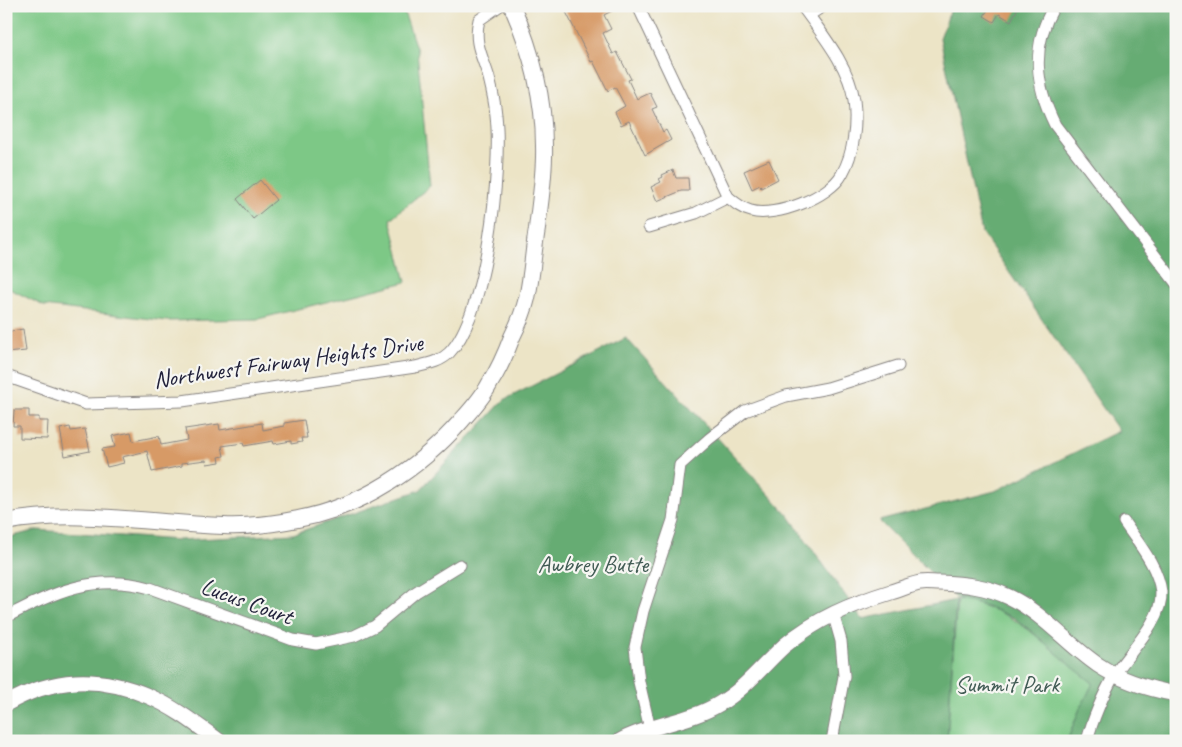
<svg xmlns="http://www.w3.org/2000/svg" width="1182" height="747" font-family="Caveat,sans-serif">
  <rect width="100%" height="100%" fill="#f6f6f2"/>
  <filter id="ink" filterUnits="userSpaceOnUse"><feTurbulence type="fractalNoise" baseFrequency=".02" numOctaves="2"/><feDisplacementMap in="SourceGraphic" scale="10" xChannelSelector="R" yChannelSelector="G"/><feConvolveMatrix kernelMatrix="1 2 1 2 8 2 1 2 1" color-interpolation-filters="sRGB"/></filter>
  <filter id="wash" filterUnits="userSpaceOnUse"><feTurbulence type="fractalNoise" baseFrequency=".0096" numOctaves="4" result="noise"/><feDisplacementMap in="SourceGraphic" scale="20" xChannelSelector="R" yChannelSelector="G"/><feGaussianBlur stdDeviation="1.12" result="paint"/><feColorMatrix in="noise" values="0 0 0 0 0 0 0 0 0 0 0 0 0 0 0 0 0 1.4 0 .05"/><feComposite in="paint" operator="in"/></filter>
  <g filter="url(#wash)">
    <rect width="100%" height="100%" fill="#ece4c6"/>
    <g fill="#7dc886" stroke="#507560">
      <path d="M 6,6 L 402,6 L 417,51 L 430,186 L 390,219 L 406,282 L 258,319 L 167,321 L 44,306 L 6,287 Z"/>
      <path d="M 957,600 C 1022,609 1044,648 1094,683 L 1079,711 L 1067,741 L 947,741 Z"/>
    </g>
    <g fill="#66ac73" stroke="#446757">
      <path d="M 952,6 L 1176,6 L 1176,741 L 1067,741 L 1079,711 L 1093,683 L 1075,669 L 1030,630 L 1014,618 L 986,606 L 957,599 L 879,521 L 995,491 L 1119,431 L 982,233 L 940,38 Z"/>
      <path d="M 626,338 L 789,516 L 862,619 L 956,600 L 947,741 L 6,741 L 6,538 L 37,530 L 178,540 L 293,534 L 420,490 L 504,400 Z"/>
    </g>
    <g id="blocks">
      <g fill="#d79a66">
        <path d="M 563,6 L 621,6 L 604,15 L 611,29 L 603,33 L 613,54 L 617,52 L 631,79 L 628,80 L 637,99 L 650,93 L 657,107 L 652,109 L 663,132 L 666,130 L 671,140 L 645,155 L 629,121 L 621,125 L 615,112 L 625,106 L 615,87 L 608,91 L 593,61 L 591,62 Z"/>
        <path d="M 986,6 L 1019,6 L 1011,21 L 999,14 L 994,22 L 984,16 L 989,8 Z"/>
        <path d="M 769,160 L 778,179 L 761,188 L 760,185 L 752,189 L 744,171 Z"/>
        <path d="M 673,170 L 676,178 L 688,178 L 689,191 L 681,191 L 657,201 L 651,187 L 661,182 L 659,179 L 663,177 L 662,175 Z"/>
        <path d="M 260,180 L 276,200 L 253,219 L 237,199 Z"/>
        <path d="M 23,329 L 26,351 L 6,353 L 6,332 Z"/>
        <path d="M 14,410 L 29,410 L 29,417 L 39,417 L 39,421 L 48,421 L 47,439 L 20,438 L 20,426 L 13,426 Z"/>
        <path d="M 304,420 L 307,438 L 301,438 L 302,442 L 291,444 L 291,441 L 274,444 L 273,441 L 244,446 L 243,443 L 222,446 L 224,456 L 219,457 L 220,462 L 207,464 L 206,460 L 182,463 L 182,466 L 152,472 L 147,451 L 122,457 L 124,463 L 107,467 L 102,449 L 115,447 L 112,436 L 131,432 L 133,441 L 159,436 L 161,445 L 187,440 L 185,429 L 219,424 L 220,430 L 262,423 L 263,430 L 284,426 L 284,423 Z"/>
        <path d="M 70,427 L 71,431 L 85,429 L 90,451 L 65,456 L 60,429 Z"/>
      </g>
    </g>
  </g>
  <g filter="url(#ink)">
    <use href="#blocks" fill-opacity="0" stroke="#878380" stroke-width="1"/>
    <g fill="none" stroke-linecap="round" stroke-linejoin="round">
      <g stroke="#878380" stroke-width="13">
        <g id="minor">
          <path d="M 638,6 L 728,197 C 735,203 742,209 751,211 C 775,218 830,197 842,174 C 854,153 857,124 854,100 C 849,66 822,34 802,6"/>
          <path d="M 1054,6 C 1031,46 1035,85 1055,125 L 1176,283"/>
          <path d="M 809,15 L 823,6"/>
          <path d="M 649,227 L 696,213 L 728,197"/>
          <path d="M 6,376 L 86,404 L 182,401 L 415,367 C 427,364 440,362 449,353 C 487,315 502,168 496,115 C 495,103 492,90 489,78 C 483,57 473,43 479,20 L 499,6"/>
          <path d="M 6,617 C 55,592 94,573 150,588 L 293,640 L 316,644 L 354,636 L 375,626 L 416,592 L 460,565"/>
          <path d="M 650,729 L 639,682 L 635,647 L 643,611 L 673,520 L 680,465 L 709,439 L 745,411 L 786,396 L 828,388 L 898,366"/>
          <path d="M 832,741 L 844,676 L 841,641 L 833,613"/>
          <path d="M 1087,741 C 1092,721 1104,692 1115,674 C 1129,652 1163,620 1161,592 C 1158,566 1138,543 1124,522"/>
        </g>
      </g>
      <g stroke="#878380" stroke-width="17">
        <g id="tertiary">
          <path d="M 6,704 C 53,677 98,675 148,696 C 174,707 197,725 219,741"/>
          <path d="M 620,741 C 652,724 689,722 719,704 C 745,689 763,665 784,646 C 816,619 852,604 891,592 C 901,589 910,585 920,583 C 926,582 933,583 939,583 C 964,584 986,586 1009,597 C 1043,613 1067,644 1098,665 C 1122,681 1149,689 1176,694"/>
        </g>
      </g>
      <g stroke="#878380" stroke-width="18">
        <path id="secondary" d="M 6,522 C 78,508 152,524 224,526 C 249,527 273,524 298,519 C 362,507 420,468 462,420 C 472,409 483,397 490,383 C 499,369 506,353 512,337 C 518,325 524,311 527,298 C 532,276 533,252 537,229 C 540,201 545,174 544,146 C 544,98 531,49 512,6"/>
      </g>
      <use href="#minor" stroke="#fff" stroke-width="11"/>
      <use href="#tertiary" stroke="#fff" stroke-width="15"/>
      <use href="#secondary" stroke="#fff" stroke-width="16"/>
    </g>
  </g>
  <g text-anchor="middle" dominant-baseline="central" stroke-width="4.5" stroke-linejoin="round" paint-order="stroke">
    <g font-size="24" fill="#22223b" stroke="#f6f6f2">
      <text transform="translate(288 361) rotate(-8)">Northwest Fairway Heights Drive</text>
      <text transform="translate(247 601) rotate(20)">Lucus Court</text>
    </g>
    <g font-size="24" fill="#425c55" stroke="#f6f6f2">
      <text x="593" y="564">Awbrey Butte</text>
      <text x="1007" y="684">Summit Park</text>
    </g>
  </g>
  <rect width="1182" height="747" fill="none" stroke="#f6f6f2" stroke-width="25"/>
</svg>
